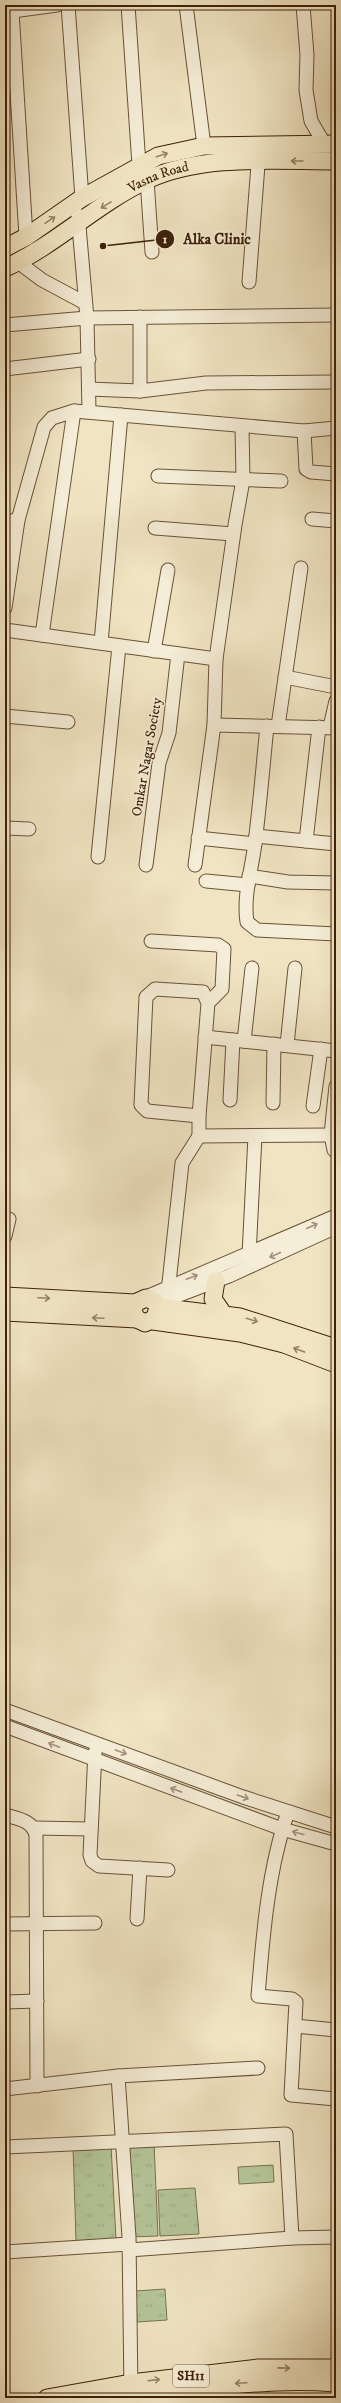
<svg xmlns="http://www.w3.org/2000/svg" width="341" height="2403" font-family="'IM FELL DW Pica',serif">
  <defs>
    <pattern id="grass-tufts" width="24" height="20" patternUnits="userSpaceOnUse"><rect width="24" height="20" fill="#b4c598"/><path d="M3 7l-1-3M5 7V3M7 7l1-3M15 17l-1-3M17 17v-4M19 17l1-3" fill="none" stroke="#9ca982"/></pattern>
  </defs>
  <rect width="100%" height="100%" fill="#f0e4c2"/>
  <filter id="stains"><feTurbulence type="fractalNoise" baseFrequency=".005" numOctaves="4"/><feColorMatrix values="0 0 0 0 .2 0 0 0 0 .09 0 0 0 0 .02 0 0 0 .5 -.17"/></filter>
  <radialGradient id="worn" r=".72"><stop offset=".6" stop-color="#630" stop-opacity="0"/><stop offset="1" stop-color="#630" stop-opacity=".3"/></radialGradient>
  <g fill="url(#grass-tufts)" stroke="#797350">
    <path d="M 154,2143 L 158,2236 L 130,2237 L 124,2144 Z"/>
    <path d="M 111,2145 L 116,2239 L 76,2241 L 73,2146 Z"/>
    <path d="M 273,2165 L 274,2182 L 239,2184 L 238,2167 Z"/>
    <path d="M 195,2188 L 199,2234 L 160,2236 L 158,2190 Z"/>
    <path d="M 165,2289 L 167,2320 L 137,2322 L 135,2291 Z"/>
  </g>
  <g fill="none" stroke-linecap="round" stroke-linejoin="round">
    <g stroke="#6a5237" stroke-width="15">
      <g id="minor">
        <path d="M 68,5 L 82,198"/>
        <path d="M 128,5 L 139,165"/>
        <path d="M 186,5 L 204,146"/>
        <path d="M 303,5 L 307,55 L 306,90 L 311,121 L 325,145"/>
        <path d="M 12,11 L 26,237"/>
        <path d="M 5,12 L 57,5"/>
        <path d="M 147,180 L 152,252"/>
        <path d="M 78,215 L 87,318 L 336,315"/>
        <path d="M 18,262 L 42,280 L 85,303"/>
        <path d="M 249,282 L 259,152"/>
        <path d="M 5,325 L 87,318 L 89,411"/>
        <path d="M 5,369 L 89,359"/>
        <path d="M 89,389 L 140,391 L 206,383 L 336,382"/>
        <path d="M 140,391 L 140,317"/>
        <path d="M 304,431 L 306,469 L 311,472 L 336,474"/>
        <path d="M 158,476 L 281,481"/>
        <path d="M 312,519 L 336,521"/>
        <path d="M 18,520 L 44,427 L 52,418 L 74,411 L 304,431 L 336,428"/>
        <path d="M 5,522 L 18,520 L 5,608"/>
        <path d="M 155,528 L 233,534"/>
        <path d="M 5,630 L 216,659 L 214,725 L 195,865"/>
        <path d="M 42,635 L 74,411"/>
        <path d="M 101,643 L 121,415"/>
        <path d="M 154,651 L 168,570"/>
        <path d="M 216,659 L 235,525 L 243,480 L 242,426"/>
        <path d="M 285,677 L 336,687"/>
        <path d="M 5,716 L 68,722"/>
        <path d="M 214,725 L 336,728"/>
        <path d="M 267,726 C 263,765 260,804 255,843 C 252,869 243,895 247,922 L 257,930 L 336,934"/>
        <path d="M 278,726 L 301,568"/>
        <path d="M 330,727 L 336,701"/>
        <path d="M 5,828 L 29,829"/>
        <path d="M 256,836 L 336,844"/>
        <path d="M 198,838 L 255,844"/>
        <path d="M 306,841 L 319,727"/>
        <path d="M 98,857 L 119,646"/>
        <path d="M 146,865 L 159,763 L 169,733 L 178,654"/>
        <path d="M 249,876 L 288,882 L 336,883"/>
        <path d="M 206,881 L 248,885"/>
        <path d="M 151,941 L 218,945 L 224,949 L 222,989 L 208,1003"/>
        <path d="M 155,989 L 203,992 L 208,1003 L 199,1116 L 147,1111 L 141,1105 L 146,997 Z"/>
        <path d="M 205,1037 L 336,1051"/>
        <path d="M 244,1041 L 252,968"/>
        <path d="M 287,1045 L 295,968"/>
        <path d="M 230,1100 L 233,1040"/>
        <path d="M 273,1103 L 274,1044"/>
        <path d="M 313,1106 L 321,1049"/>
        <path d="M 199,1116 L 199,1136 L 331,1135"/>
        <path d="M 334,1150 L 331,1135 L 336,1086"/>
        <path d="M 5,1236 L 9,1219"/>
        <path d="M 249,1255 L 255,1136"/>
        <path d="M 168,1292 L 182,1163 L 199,1136"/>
        <path d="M 144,1298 L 336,1216"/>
        <path d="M 156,1304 L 229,1276 L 336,1227"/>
        <path d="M 5,1710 L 243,1797 L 336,1827"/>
        <path d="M 5,1726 L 282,1829 L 336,1844"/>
        <path d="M 95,1752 L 90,1855 L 92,1861 L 99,1866 L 168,1870"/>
        <path d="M 288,1812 C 268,1870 263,1935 258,1996 L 292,1999 L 296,2002 L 291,2095 L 336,2099"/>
        <path d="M 5,1815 C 18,1819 32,1820 36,1835 L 37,2086"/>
        <path d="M 34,1828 L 91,1829"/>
        <path d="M 137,1919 L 140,1868"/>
        <path d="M 5,1924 L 95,1923"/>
        <path d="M 5,2002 L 37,2001"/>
        <path d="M 295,2026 L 336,2030"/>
        <path d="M 118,2076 L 129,2237 L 131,2392"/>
        <path d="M 5,2089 L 118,2076 L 258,2068"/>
        <path d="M 5,2147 L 286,2134 L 292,2238"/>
        <path d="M 129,2250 L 292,2238 L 336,2237"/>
        <path d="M 5,2252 L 129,2244"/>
      </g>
    </g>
    <g stroke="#3e2109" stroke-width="19">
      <g id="major">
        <path d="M 5,248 L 26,237 L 82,198 L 158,156 L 204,146 L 336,144"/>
        <path id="s1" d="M 5,268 C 56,245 96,204 147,180 C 202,154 276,161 336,161"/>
        <path d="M 216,1281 L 213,1299 L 224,1315"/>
        <path d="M 5,1296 L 135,1303 L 146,1298 L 154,1301 L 158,1307 L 155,1318 L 145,1323 L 137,1319 L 133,1312 L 135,1303"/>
        <path d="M 158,1307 L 240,1317 L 336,1348"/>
        <path d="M 5,1312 L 137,1319"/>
        <path d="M 153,1321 L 240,1333 L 284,1344 L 336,1364"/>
        <path d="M 47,2398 L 131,2383 L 258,2368 L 336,2368"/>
        <path d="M 123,2398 C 195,2390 263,2377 336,2383"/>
      </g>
    </g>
    <use href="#minor" stroke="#f5edd7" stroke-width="13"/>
    <use href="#major" stroke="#f0e4c2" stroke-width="17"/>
  </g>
  <defs><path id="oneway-shaft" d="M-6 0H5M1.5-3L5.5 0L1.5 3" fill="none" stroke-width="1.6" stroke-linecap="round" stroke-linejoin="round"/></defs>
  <g stroke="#978266">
    <use href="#oneway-shaft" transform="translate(162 155) rotate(-18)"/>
    <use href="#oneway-shaft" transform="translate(297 161) rotate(180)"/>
    <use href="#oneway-shaft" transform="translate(106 205) rotate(149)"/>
    <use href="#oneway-shaft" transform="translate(50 220) rotate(-34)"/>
    <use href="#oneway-shaft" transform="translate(44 1298) rotate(3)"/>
    <use href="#oneway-shaft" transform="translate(98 1318) rotate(-177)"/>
    <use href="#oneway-shaft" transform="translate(252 1320) rotate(17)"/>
    <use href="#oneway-shaft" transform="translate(299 1350) rotate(-160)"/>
    <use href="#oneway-shaft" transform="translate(284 2368) rotate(1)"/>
    <use href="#oneway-shaft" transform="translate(154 2380) rotate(-7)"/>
    <use href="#oneway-shaft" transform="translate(241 2383) rotate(177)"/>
  </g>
  <g stroke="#a3917a">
    <use href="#oneway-shaft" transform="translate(312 1226) rotate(-24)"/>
    <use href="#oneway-shaft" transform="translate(275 1255) rotate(156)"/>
    <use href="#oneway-shaft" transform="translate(192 1277) rotate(-21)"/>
    <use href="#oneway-shaft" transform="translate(54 1745) rotate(-159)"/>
    <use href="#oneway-shaft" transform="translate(121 1752) rotate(20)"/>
    <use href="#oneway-shaft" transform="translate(176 1790) rotate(-160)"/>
    <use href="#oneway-shaft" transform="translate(243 1797) rotate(19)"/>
    <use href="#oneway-shaft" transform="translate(298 1833) rotate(-165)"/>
  </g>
  <g text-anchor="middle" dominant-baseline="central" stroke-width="3" stroke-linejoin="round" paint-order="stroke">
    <rect fill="#f5edd7" stroke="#755e47" stroke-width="1" x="173" y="2365" width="36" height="22" rx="3"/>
    <g font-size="13" font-weight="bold" fill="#3e2109">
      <text x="191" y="2376">SH11</text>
    </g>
    <g font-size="14" fill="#3e2109" stroke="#f5edd7">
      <text stroke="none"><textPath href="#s1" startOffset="179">Vasna Road</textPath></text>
      <text transform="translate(147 757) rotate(-80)">Omkar Nagar Society</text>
    </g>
  </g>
  <path fill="none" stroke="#3e2109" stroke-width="1.5" d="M103 246L165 239"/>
  <g fill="#3e2109" stroke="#f5edd7" stroke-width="1.5">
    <circle cx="103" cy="246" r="4"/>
    <circle cx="165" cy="239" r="10"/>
  </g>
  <g font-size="12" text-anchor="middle" font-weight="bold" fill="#fff">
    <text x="165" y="243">1</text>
  </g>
  <g font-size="15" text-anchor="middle" font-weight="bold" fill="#3e2109" stroke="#f5edd7" stroke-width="3" stroke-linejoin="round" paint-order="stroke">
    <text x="217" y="244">Alka Clinic</text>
  </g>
  <rect width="341" height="2403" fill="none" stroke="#f0e4c2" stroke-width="20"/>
  <rect x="6" y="6" width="329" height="2391" fill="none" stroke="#3e2109" stroke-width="2"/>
  <rect x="10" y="10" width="321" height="2383" fill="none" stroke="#3e2109"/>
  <rect width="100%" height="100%" filter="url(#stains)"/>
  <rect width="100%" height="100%" fill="url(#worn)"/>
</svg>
